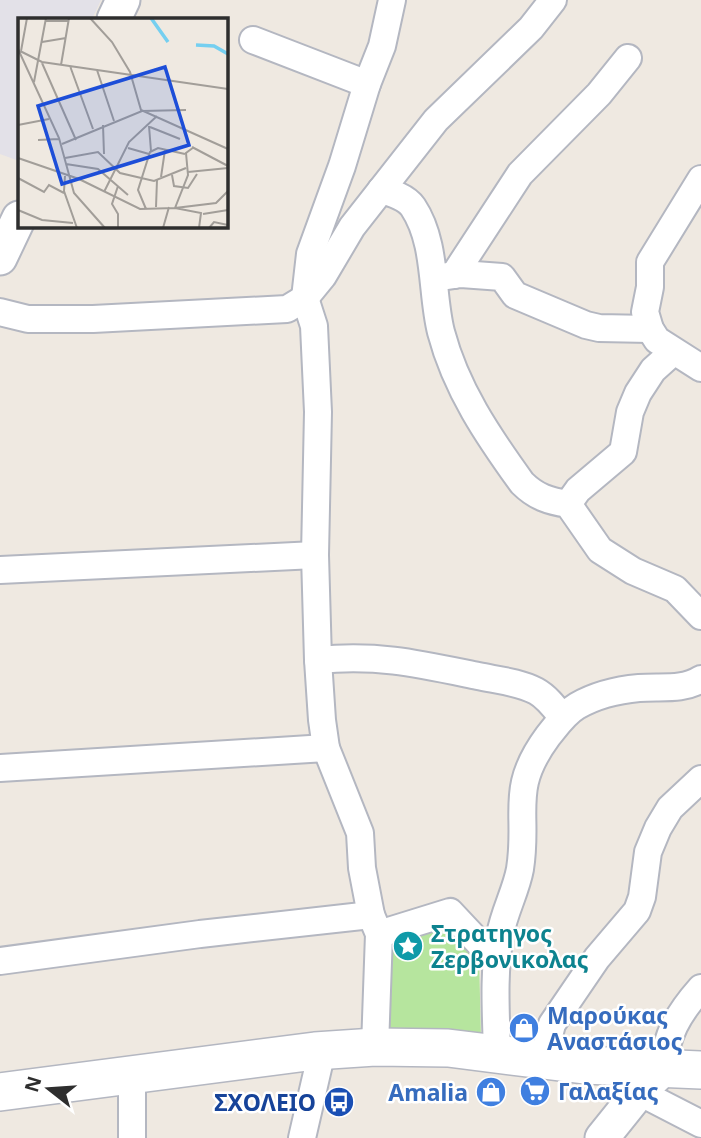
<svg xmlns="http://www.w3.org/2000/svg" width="701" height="1138" font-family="'Noto Sans',sans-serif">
  <rect width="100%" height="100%" fill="#efe9e1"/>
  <path fill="#e3e1e8" d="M 0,0 L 101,0 L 92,19 L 19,19 L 19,161 L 0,154 Z"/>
  <path fill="#b6e59e" d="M 446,925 L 479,957 L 481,1038 L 385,1032 L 387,941 Z"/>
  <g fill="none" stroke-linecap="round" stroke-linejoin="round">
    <g stroke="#b4b7c1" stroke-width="30">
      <g id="minor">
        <path d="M 253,40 L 367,84"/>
        <path d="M 701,179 L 650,262 L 650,287 L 645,312 L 650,329 L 657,340 L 701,368"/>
        <path d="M 381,190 C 392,193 406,197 413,207 C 437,243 431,293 441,332 C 456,389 488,436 522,483 C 536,497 549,501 568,504 L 600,550 L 633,571 L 675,589 L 701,616"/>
        <path d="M 454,275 L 520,174 L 599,94 L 628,58"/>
        <path d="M 441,277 L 461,274 L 502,277 L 515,295 L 586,325 L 599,328 L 650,329"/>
        <path d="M 0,312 L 28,319 L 93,319 L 287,309 L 305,298 L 323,276 L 352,227 L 436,120 L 531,28 L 553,0"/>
        <path d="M 568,504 L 578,490 L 623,452 L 630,412 L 638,393 L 653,370 L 673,352"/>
        <path d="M 0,570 L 315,555"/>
        <path d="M 318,660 C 379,654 420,664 478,676 C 497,680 519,682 536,691 C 547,697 555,708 562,717"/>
        <path d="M 0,768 L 326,748"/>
        <path d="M 379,934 L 450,912 L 496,961"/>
        <path d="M 0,961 L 200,934 L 371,915"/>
        <path d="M 375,1047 L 379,934 L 371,915 L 362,868 L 360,833 L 326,748 L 322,720 L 318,660 L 315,555 L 318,412 L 314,326 L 305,298 L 310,254 L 342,166 L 367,84 L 382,46 L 392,0"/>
        <path d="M 497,1053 C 496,1013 493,975 500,935 C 504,912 516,891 520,869 C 529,812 508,790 548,736 C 557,725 565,713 577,706 C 596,695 617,690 639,688 C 660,686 682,691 701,679"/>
        <path d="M 543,1060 L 552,1024 L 597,958 L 637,911 L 642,897 L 648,852 L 658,828 L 670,808 L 701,779"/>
        <path d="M 662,1070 C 667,1034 677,1015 701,988"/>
        <path d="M 132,1074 L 132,1138"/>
        <path d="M 639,1092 L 701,1124"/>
        <path d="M 302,1138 L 322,1051"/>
      </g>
    </g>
    <g stroke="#b4b7c1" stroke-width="37">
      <g id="tertiary">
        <path d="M 114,19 L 123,0"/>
        <path d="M 0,258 L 19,218"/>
        <path d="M 602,1138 L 639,1092 L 662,1070"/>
      </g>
    </g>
    <g stroke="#b4b7c1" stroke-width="40">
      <path id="secondary" d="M 0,1092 L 315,1051 L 375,1047 L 448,1048 L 584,1065 L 701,1070"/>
    </g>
    <use href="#minor" stroke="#fff" stroke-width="26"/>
    <use href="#tertiary" stroke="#fff" stroke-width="33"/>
    <use href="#secondary" stroke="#fff" stroke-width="37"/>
  </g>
  <defs>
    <g id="sight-disc" transform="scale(1.575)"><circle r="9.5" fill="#0f9aa8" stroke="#fff"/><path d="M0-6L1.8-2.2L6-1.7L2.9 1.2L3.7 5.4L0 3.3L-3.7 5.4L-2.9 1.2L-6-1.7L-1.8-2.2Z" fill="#fff"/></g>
    <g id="shop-disc" transform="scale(1.575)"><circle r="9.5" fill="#3f7fe0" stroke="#fff"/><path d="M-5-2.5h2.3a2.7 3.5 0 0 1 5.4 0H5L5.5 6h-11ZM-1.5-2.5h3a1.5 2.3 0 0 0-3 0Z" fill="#fff"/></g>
    <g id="supermarket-disc" transform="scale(1.575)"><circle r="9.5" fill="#3f7fe0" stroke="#fff"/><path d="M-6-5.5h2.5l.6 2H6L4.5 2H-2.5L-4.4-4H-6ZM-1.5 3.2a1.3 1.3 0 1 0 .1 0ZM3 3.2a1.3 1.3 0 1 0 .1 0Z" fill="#fff"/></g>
    <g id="bus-disc" transform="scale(1.575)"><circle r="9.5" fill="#1a4fb4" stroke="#fff"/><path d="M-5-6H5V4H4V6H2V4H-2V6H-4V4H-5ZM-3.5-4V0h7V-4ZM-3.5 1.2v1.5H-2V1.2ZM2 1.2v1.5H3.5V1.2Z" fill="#fff"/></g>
  </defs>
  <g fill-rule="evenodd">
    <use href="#sight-disc" x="408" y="946"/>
    <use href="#shop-disc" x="524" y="1028"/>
    <use href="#supermarket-disc" x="535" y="1091"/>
    <use href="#shop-disc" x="491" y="1092"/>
    <use href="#bus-disc" x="339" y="1102"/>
  </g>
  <g text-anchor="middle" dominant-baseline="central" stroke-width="5" stroke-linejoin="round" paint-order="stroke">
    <g font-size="23" font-weight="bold" fill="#0d838f" stroke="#fff" text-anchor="start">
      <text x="431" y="933">Στρατηγος<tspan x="431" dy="26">Ζερβονικολας</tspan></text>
    </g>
    <g font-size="23" font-weight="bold" fill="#366cbe" stroke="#fff" text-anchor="start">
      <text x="547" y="1015">Μαρούκας<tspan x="547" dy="26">Αναστάσιος</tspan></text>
      <text x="558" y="1091">Γαλαξίας</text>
      <text x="468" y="1092" text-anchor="end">Amalia</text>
    </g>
    <g font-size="23" font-weight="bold" fill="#164399" stroke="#fff" text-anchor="end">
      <text x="316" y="1102">ΣΧΟΛΕΙΟ</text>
    </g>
  </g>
  <g transform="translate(18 18)">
    <rect width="210" height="210" fill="#efe9e1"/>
    <path fill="none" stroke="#75cff0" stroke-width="3.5" d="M 133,0 L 150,24M 178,27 L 196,28 L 210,36"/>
    <path fill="none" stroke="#a29e99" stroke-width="2" d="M 72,0 L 94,24 L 112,54 L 123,92 L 210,131M 27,3 L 51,3M 24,24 L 48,20M 0,31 L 41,120 L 56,175 L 87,210M 2,33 L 24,44 L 210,71M 3,33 L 9,0M 24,45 L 58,122M 43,47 L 51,0M 52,48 L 75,111M 79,52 L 96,103M 16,64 L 28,0M 0,107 L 31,101M 85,107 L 86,136M 131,108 L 133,133M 132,109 L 162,121M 20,122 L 41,121M 44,126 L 124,93 L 168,92M 174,129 L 210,148M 176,129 L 168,135 L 170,157 L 157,190 L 198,185 L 210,173M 110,130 L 131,136M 0,140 L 61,161 L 122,191 L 157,190 L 183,195 L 181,210M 47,140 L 80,134 L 102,155 L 136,163 L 168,150M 48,146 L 80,151 L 110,177M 170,154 L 210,150M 154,157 L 156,168 L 170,170 L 179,156M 47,158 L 46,173 L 59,210M 143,159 L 147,132M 0,160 L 26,174 L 31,167 L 46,175M 100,168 L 94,186 L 100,196 L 100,210M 86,174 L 111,124 L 139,98M 138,189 L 139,162M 128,191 L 120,172 L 132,134 L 140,130 L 167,136M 0,192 L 24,202 L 55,205M 185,196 L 210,192M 145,210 L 151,189M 191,210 L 196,204 L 210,207"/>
    <path fill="#1d4ed8" fill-opacity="0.15" stroke="#1d4ed8" stroke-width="3.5" d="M 147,49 L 171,127 L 44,166 L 20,88 Z"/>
    <rect width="210" height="210" fill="none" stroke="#2e2e2e" stroke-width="3.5"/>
  </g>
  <g transform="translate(49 1089) rotate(287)" stroke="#ffffff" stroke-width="5" paint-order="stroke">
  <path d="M0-5L12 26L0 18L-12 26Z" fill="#2e2e2e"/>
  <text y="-10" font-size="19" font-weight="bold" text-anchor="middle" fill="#2e2e2e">N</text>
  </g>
</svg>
